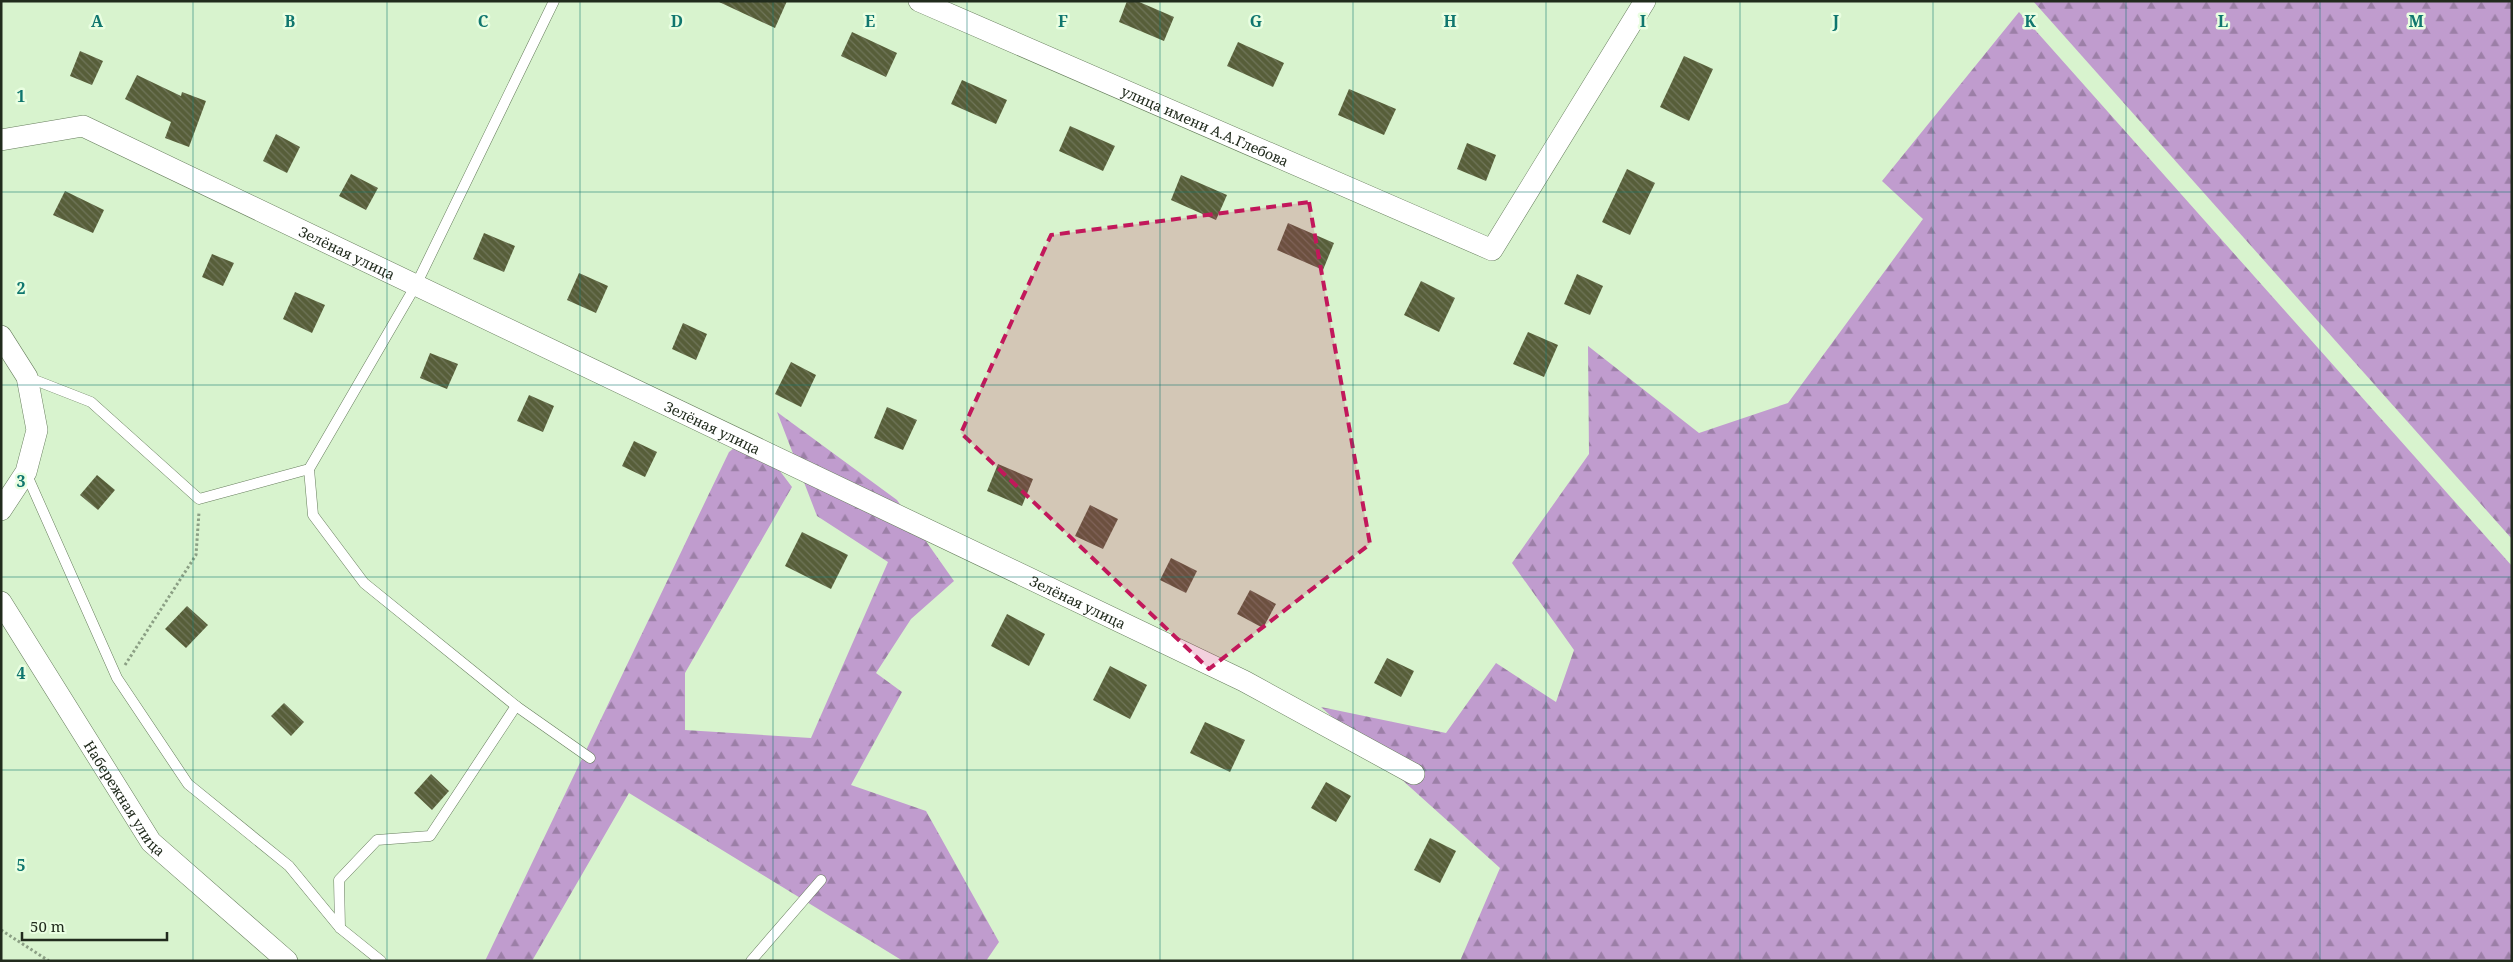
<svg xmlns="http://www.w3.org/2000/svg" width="2513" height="962" font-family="'Noto Serif',serif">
  <defs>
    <pattern id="forest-firs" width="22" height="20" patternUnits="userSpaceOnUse" patternTransform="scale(1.25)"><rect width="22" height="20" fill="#c09cce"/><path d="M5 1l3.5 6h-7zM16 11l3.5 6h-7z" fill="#9c7fa7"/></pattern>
    <pattern id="building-back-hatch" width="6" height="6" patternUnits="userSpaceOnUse" patternTransform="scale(1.25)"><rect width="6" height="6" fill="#575e39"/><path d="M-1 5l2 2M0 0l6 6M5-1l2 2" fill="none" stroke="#70765a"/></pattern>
  </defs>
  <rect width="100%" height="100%" fill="#d8f3ce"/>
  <g fill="url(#forest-firs)">
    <path d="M 2033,1 L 2512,1 L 2512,539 Z"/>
    <path d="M 2019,12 L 2512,566 L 2512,961 L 1460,961 L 1500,868 L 1321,707 L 1446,733 L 1496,663 L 1556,702 L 1574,650 L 1512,563 L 1589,454 L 1588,346 L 1699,433 L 1788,403 L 1923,219 L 1882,181 Z"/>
    <path d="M 777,412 L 897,500 L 954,581 L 911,619 L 876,673 L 902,692 L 851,785 L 926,811 L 999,942 L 986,961 L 903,961 L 629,793 L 532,961 L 485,961 L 729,452 L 752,434 L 792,487 L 685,673 L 685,730 L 811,738 L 888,562 L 817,516 Z"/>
  </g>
  <g fill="url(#building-back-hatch)">
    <path d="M 717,1 L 787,1 L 775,28 Z"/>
    <path d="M 1127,1 L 1137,1 L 1174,17 L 1164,41 L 1119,22 Z"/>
    <path d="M 852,32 L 897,53 L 886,77 L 841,56 Z"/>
    <path d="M 1238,42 L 1284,63 L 1273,87 L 1227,66 Z"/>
    <path d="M 80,51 L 103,61 L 92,85 L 70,76 Z"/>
    <path d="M 1684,56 L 1713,69 L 1689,121 L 1660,107 Z"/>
    <path d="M 137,75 L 181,96 L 182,92 L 206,101 L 189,147 L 165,138 L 171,122 L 125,99 Z"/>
    <path d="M 962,80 L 1007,100 L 996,124 L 951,104 Z"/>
    <path d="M 1349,89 L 1396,109 L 1384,135 L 1338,115 Z"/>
    <path d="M 1070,126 L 1115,146 L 1103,171 L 1059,151 Z"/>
    <path d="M 276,134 L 300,147 L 287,173 L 263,161 Z"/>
    <path d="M 1467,143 L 1496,155 L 1486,181 L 1457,169 Z"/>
    <path d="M 1627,169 L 1655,183 L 1630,235 L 1602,222 Z"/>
    <path d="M 351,174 L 378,188 L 366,210 L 339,196 Z"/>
    <path d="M 1181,175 L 1227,195 L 1216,220 L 1171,200 Z"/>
    <path d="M 65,191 L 104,210 L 93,233 L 53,215 Z"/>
    <path d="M 1288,223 L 1334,243 L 1323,270 L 1277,250 Z"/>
    <path d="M 484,233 L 515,246 L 504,272 L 473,259 Z"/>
    <path d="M 212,254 L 234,263 L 223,286 L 202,277 Z"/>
    <path d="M 579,273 L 608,286 L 596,313 L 567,300 Z"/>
    <path d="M 1577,274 L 1603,286 L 1590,315 L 1564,304 Z"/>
    <path d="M 1421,281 L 1455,298 L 1439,332 L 1404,315 Z"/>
    <path d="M 295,292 L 325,305 L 312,333 L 283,319 Z"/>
    <path d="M 683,323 L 707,334 L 696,360 L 672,349 Z"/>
    <path d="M 1528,332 L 1558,345 L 1544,377 L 1513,364 Z"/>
    <path d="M 430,353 L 458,364 L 447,389 L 420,378 Z"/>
    <path d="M 791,362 L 816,375 L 801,407 L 775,394 Z"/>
    <path d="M 529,395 L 554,406 L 543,432 L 517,421 Z"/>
    <path d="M 887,407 L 917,420 L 903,450 L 874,438 Z"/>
    <path d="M 634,441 L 657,452 L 645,477 L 622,466 Z"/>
    <path d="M 998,464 L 1033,479 L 1022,506 L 987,491 Z"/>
    <path d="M 97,475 L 115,490 L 98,510 L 80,495 Z"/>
    <path d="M 1090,505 L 1118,519 L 1103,549 L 1075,536 Z"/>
    <path d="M 802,532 L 848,555 L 831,589 L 785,566 Z"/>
    <path d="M 1171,558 L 1197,571 L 1186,593 L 1160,580 Z"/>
    <path d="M 1250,590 L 1276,604 L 1263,628 L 1237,614 Z"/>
    <path d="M 187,606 L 208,625 L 186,648 L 165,629 Z"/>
    <path d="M 1007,614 L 1045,634 L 1029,666 L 991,646 Z"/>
    <path d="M 1387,658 L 1414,671 L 1401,697 L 1374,683 Z"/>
    <path d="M 1110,666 L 1147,685 L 1130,719 L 1093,700 Z"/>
    <path d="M 284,703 L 304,722 L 291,736 L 271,716 Z"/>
    <path d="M 1205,722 L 1245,740 L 1230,772 L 1190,753 Z"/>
    <path d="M 431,774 L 449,791 L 432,810 L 414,793 Z"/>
    <path d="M 1326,782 L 1351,796 L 1336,822 L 1311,808 Z"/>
    <path d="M 1430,838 L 1456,851 L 1440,883 L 1414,870 Z"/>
  </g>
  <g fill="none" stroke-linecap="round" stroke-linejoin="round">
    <g stroke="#667d5c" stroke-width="11">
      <g id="service">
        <path d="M 27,377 L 91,402 L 199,499 L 309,469 L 416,285 L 554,1"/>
        <path d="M 309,469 L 313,515 L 364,583 L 516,706 L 430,836 L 377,840 L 339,880 L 340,928"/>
        <path d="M 26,473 L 117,678 L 188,784 L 289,866 L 340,928 L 381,961"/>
        <path d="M 516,706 L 590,758"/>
        <path d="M 751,961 L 821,880"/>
      </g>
    </g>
    <g stroke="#667d5c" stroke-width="22">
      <g id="minor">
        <path id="s1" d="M 919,1 L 1492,250 L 1645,1"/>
        <path id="s2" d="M 1,140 L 83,126 L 1244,681 L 1414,774"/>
        <path d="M 1,336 L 27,377 L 37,430 L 26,472 L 1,510"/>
        <path id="s3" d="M 1,602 L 151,842 L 287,961"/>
      </g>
    </g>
    <g stroke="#8b9f84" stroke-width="3" stroke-dasharray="2.5 2.5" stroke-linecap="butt">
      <path d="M 125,665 L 196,555 L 199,512"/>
      <path d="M 1,930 L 49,961"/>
    </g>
    <use href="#service" stroke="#fff" stroke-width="10"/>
    <use href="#minor" stroke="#fff" stroke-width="21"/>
  </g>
  <path fill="#c2185b" fill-opacity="0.2" stroke="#c2185b" stroke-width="4" stroke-dasharray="10 6" stroke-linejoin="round" d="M 1309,202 L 1370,544 L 1209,669 L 961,433 L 1051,235 Z"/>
  <path fill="none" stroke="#0f766e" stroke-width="1" stroke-opacity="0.55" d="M 193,1 L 193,961M 387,1 L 387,961M 580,1 L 580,961M 773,1 L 773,961M 967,1 L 967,961M 1160,1 L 1160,961M 1353,1 L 1353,961M 1546,1 L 1546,961M 1740,1 L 1740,961M 1933,1 L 1933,961M 2126,1 L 2126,961M 2320,1 L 2320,961M 1,192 L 2512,192M 1,385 L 2512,385M 1,577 L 2512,577M 1,770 L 2512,770"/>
  <g text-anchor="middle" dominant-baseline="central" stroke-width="5" stroke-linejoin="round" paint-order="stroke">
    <g font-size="14" fill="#212b1d" stroke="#e9fee1">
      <text stroke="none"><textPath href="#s1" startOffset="312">улица имени А.А.Глебова</textPath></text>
      <text stroke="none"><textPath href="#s2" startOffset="376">Зелёная улица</textPath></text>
      <text stroke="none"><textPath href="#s2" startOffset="781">Зелёная улица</textPath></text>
      <text stroke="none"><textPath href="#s2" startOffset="1186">Зелёная улица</textPath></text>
      <text stroke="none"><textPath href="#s3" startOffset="232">Набережная улица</textPath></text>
    </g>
  </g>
  <g font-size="16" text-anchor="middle" font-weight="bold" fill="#0f766e" stroke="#e9fee1" stroke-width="5" stroke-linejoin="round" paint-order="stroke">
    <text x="97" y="27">A</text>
    <text x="290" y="27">B</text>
    <text x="483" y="27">C</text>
    <text x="677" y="27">D</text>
    <text x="870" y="27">E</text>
    <text x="1063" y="27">F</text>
    <text x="1256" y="27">G</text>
    <text x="1450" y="27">H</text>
    <text x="1643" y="27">I</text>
    <text x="1836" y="27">J</text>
    <text x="2030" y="27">K</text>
    <text x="2223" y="27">L</text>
    <text x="2416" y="27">M</text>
    <text x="21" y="102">1</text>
    <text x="21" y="294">2</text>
    <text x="21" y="487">3</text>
    <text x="21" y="679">4</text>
    <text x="21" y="871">5</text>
  </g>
  <rect width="2513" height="962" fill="none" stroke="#212b1d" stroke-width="5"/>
  <path d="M22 932v8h145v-8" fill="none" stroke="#212b1d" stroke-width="2.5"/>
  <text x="30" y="932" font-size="15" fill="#212b1d" stroke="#e9fee1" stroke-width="4" paint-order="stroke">50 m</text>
</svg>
